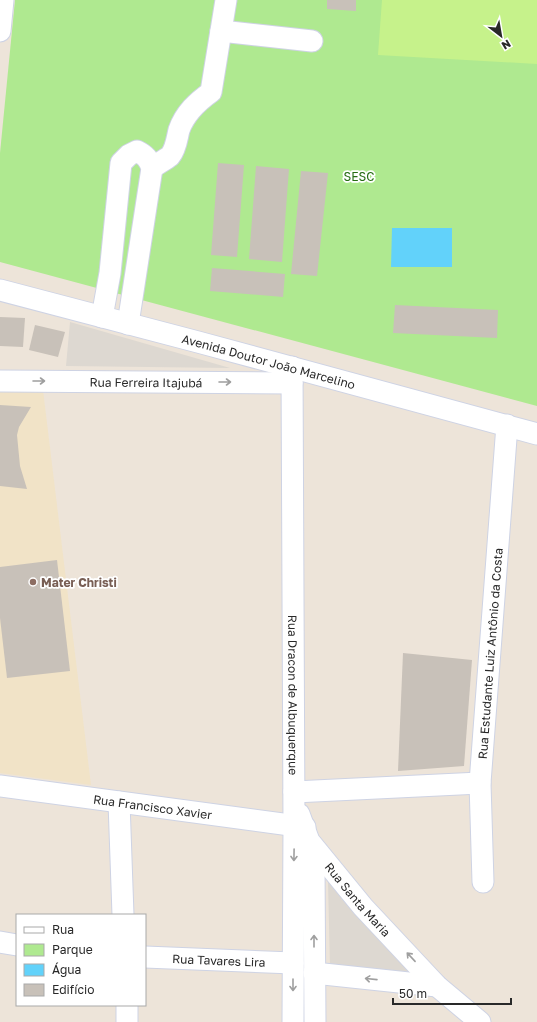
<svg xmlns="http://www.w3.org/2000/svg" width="537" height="1022" font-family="'Golos Text',sans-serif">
  <rect width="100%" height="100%" fill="#ede4d9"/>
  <path fill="#f1e3c7" d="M 43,390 L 91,785 L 0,773 L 0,391 Z"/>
  <path fill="#afe990" d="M 15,0 L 537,0 L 537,406 L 0,262 L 0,153 Z"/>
  <path fill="#c6f28b" d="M 382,0 L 537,0 L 537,64 L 378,55 Z"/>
  <g fill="#ddd8d1">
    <path d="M 70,322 L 230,368 L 66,366 Z"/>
    <path d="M 327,875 L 426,976 L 330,966 L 328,882 Z"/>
  </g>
  <path fill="#62d2fa" d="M 392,228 L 452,228 L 452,267 L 391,267 Z"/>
  <g fill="#c8c1b9">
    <path d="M 327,0 L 356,0 L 356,11 L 327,9 Z"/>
    <path d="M 218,163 L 244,165 L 237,257 L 211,255 Z"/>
    <path d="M 256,166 L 289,169 L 282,262 L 249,259 Z"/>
    <path d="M 301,171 L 328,173 L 317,276 L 291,274 Z"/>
    <path d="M 212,268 L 285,274 L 283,297 L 210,291 Z"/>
    <path d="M 395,305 L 498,310 L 497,338 L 393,333 Z"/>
    <path d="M 0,317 L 25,318 L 23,347 L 0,346 Z"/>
    <path d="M 35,325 L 65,332 L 58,357 L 29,350 Z"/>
    <path d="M 0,405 L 31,407 L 19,427 L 17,435 L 20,466 L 27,489 L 0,486 Z"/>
    <path d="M 57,560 L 70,671 L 7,678 L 0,618 L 0,567 Z"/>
    <path d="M 403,653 L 472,660 L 464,766 L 398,771 Z"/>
  </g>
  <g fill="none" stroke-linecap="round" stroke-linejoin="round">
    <g stroke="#ced3e4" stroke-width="23">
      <g id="minor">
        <path d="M 0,31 L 3,0"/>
        <path d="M 221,31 L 312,41"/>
        <path d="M 152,168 C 157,164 165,160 170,156 C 176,149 177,138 179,130 C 185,113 197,102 211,92 L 226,0"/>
        <path id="s1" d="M 0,290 L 198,342 L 537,434"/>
        <path d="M 102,317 L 110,273 L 121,163 L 129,155 L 137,151 C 145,155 149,159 152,168 L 128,324"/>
        <path id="s2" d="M 292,367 L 294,826 L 293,1022"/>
        <path id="s3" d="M 0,381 L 292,383"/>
        <path id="s4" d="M 0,786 L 305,827"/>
        <path d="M 294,792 L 480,783"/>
        <path d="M 119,802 L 123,915"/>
        <path id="s5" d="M 299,814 L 309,841 L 363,907 L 437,986 L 480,1022"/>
        <path d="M 310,843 L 314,866 L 315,1022"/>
        <path id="s6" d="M 483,882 L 480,783 L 507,425"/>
        <path d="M 0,942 L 17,945"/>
        <path id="s7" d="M 145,957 L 293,963"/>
        <path d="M 314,973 L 437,986"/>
        <path d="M 127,1005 L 127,1022"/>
      </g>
    </g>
    <use href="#minor" stroke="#fff" stroke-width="21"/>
  </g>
  <defs><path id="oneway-shaft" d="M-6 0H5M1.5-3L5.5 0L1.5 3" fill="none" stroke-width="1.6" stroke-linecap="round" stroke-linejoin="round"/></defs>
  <g stroke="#9f9f9f">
    <use href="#oneway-shaft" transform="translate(39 381)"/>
    <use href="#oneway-shaft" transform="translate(225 382)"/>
    <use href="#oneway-shaft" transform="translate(294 855) rotate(91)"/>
    <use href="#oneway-shaft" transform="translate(314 941) rotate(-90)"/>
    <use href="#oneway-shaft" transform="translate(411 957) rotate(-133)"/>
    <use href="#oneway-shaft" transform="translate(371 979) rotate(-174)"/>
    <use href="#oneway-shaft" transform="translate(293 985) rotate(90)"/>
  </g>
  <circle fill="#8d6e63" stroke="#fff" stroke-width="1.5" cx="33" cy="582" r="4"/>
  <g text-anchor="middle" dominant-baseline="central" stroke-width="3.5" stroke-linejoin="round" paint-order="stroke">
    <g font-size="12" fill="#266d13" stroke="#fff">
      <text x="359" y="176">SESC</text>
    </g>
    <g font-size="12" fill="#292929" stroke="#fff">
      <text stroke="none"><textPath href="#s1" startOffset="278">Avenida Doutor João Marcelino</textPath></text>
      <text stroke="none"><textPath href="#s3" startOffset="146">Rua Ferreira Itajubá</textPath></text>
      <text stroke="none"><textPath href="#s6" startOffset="229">Rua Estudante Luiz Antônio da Costa</textPath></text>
      <text stroke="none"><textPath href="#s2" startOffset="328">Rua Dracon de Albuquerque</textPath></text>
      <text stroke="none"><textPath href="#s4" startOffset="154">Rua Francisco Xavier</textPath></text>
      <text stroke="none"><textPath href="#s5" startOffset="105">Rua Santa Maria</textPath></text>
      <text stroke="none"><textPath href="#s7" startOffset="74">Rua Tavares Lira</textPath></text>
    </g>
    <g font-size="12" font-weight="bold" fill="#785e54" stroke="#fff" text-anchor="start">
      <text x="41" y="582">Mater Christi</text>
    </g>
  </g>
  <rect x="16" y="914" width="130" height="92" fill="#ffffff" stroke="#a9a9a9"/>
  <rect x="24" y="927" width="20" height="6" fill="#ffffff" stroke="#a9a9a9"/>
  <text x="52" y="934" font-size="12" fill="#292929">Rua</text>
  <rect x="24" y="944" width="20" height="12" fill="#afe990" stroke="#a9a9a9"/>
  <text x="52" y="954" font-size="12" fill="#292929">Parque</text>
  <rect x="24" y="964" width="20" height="12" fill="#62d2fa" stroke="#a9a9a9"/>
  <text x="52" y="974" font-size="12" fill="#292929">Água</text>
  <rect x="24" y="984" width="20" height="12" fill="#c8c1b9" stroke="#a9a9a9"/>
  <text x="52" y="994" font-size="12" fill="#292929">Edifício</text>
  <g transform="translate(501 36) rotate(149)" stroke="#ffffff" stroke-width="3" paint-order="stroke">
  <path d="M0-3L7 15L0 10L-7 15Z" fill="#292929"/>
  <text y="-6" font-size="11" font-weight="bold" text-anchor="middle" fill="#292929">N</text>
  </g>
  <path d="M393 998v6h118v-6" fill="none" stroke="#292929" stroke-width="2"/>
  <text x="399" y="998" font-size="12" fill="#292929" stroke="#ffffff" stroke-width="3" paint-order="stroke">50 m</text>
</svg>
